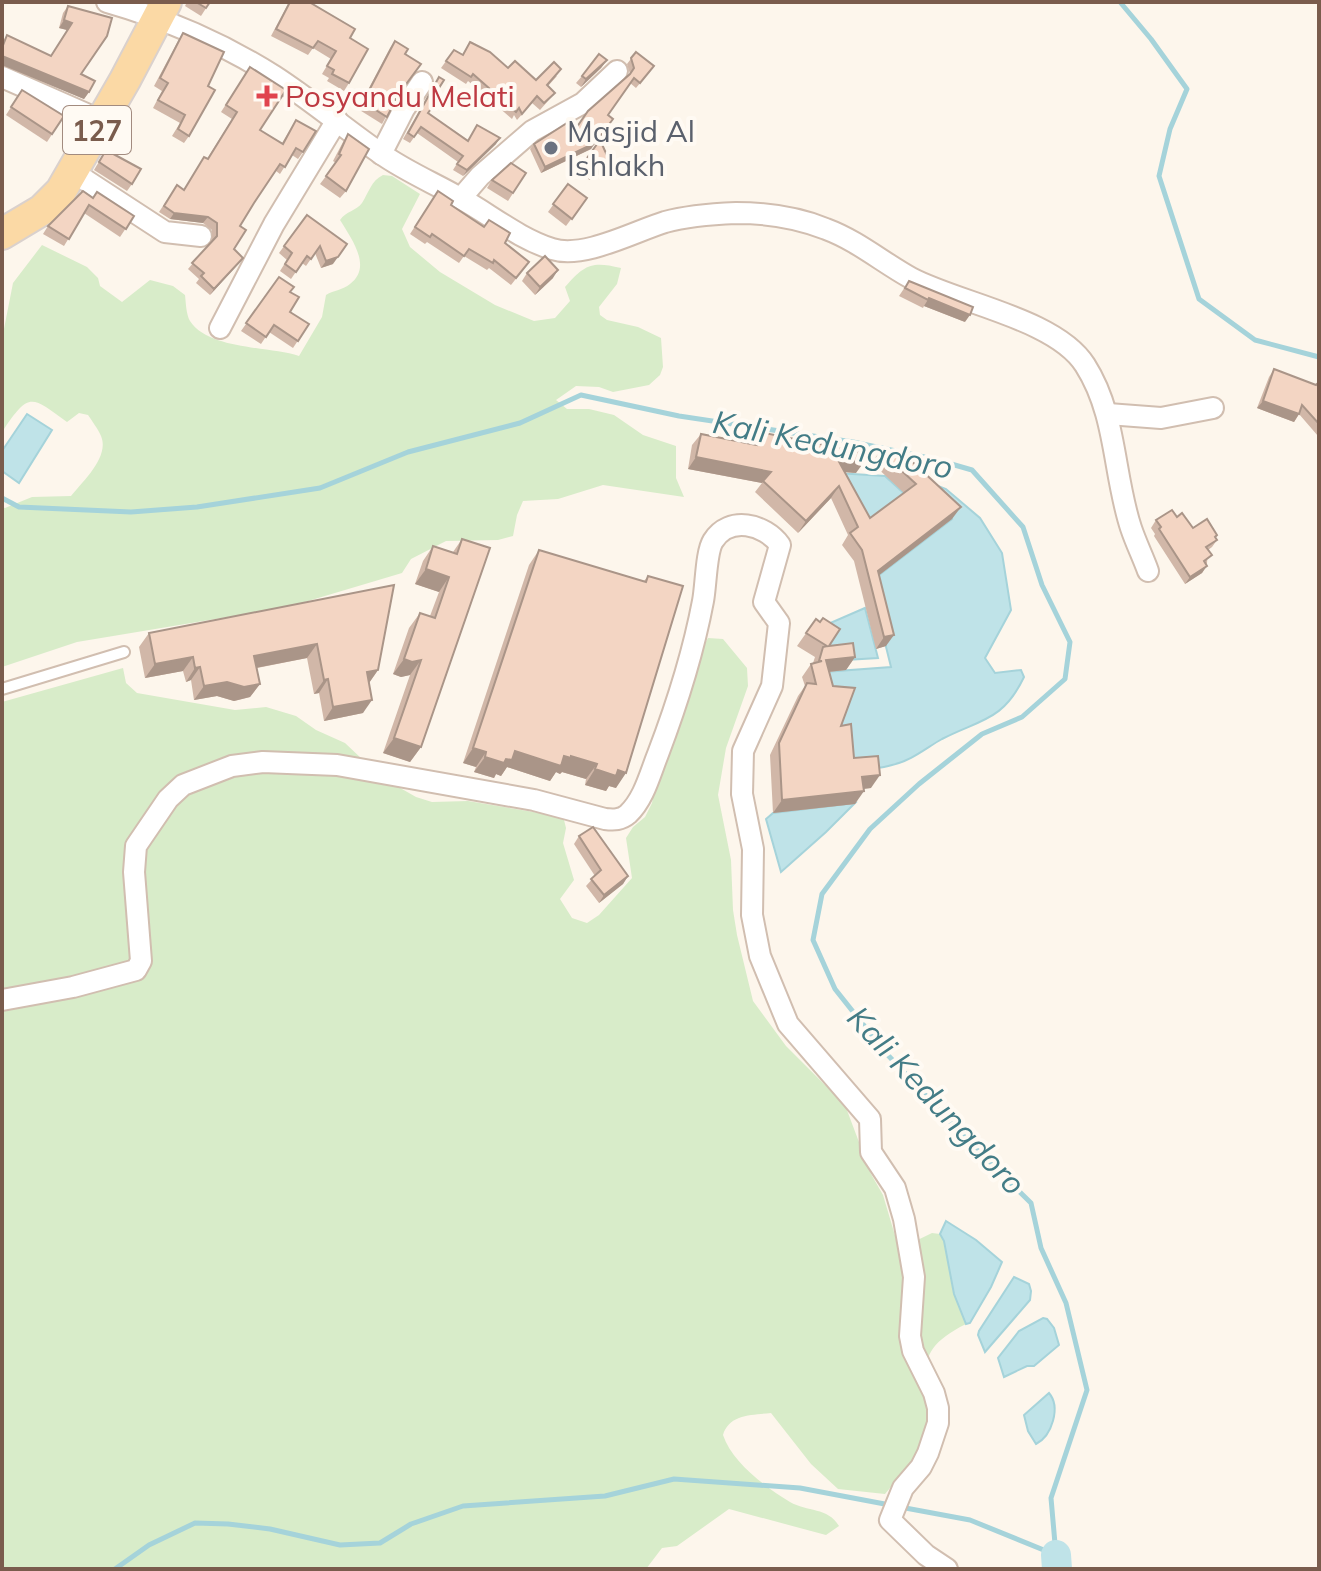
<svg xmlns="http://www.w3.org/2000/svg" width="1321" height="1571" font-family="Mulish,sans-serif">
  <rect width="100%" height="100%" fill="#fdf6ec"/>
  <g fill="#d8ecc9">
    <path d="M 383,175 L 392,176 L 420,194 L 402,229 L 410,247 L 440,272 L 495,305 L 534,321 L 555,318 L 570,301 L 565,287 C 585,264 592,261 621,268 L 617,284 L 599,307 L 600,315 L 607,320 L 638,327 L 661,338 L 663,367 L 660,375 L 649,385 L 613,392 L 599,387 L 576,386 L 556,400 L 567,409 L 589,409 L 614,415 L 643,435 L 676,446 L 676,478 L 684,497 L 603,485 L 558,499 L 523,501 L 517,515 L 513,536 L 498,540 L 446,541 L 411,559 L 402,573 L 288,607 L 77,642 L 2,667 L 2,507 L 5,508 L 32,497 L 71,496 C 82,482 110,457 101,436 C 98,429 92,421 88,415 L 79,413 L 67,422 C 30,395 29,392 2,432 L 2,339 L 13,283 L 42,245 L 87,267 L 98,278 L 100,286 L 122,302 L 150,280 L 173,286 L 185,295 C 186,303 186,314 190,321 C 209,350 269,346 299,356 L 322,317 L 326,295 C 334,290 343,290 350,284 C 373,267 351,238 340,220 C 346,211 356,211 362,203 C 369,192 371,181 383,175 Z"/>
    <path d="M 708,638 L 723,639 L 747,668 L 748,686 L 726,748 L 718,795 L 731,860 L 733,910 L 737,935 L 753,1001 L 786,1046 L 845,1105 L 871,1174 L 883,1195 L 899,1249 L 932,1233 L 940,1234 L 944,1241 L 954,1294 L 966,1324 C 895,1359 945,1387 922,1443 C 915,1462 898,1478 885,1494 L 838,1489 L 811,1464 L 771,1413 C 752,1415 729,1414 723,1435 C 732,1462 765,1487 790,1502 C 807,1512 828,1507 839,1526 L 826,1535 L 729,1509 L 677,1546 L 662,1548 L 646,1569 L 2,1569 L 2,702 L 123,668 L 126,683 L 137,693 L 235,710 L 266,707 L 296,716 L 316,730 L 345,743 L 381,777 L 416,797 L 432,802 L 468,801 L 557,816 L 564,820 L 566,828 L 563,843 L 574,880 L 560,899 L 572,918 L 587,923 L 599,915 L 632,878 L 626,838 L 633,827 L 645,817 L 652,803 L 659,764 L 689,673 Z"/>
  </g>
  <g fill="#bfe3e8" stroke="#a5d3da" stroke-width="2">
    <path d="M 27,414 L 52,430 L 19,483 L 2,471 L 2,451 Z"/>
    <path d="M 836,473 L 885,476 L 907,496 L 862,530 Z"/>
    <path d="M 933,484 L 946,489 L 980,518 L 1002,553 L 1011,610 L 985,658 L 995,673 L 1021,670 L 1024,677 C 1003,721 981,719 942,739 C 926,748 911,761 892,765 C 871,771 846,771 824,774 L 824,672 L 891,667 L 870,582 L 952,519 Z"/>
    <path d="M 865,608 L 878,658 L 845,660 L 831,658 L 829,645 L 814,630 Z"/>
    <path d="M 855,803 L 826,832 L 781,872 L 766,819 L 773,813 Z"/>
    <path d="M 946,1221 L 976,1240 L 1002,1262 L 991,1287 L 970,1323 L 966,1324 L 954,1294 L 944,1241 L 940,1234 Z"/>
    <path d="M 1014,1277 L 1029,1284 L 1031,1291 L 1030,1300 L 985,1352 L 978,1335 L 979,1331 Z"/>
    <path d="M 1043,1318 L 1047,1319 L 1054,1328 L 1059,1345 L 1034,1366 L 1027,1366 L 1004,1377 L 998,1358 L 1019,1331 Z"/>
    <path d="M 1049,1393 C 1061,1407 1052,1436 1036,1444 L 1028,1431 L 1024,1415 Z"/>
  </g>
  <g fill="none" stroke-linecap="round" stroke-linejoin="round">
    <g stroke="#a5d3da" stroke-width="5">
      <path d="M 1120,2 L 1151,39 L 1187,89 L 1170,129 L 1159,176 L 1199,299 L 1255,340 L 1319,357"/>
      <path d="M 2,498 L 19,507 L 131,512 L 197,507 L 320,488 L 408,452 L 520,423 L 581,395 L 679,416 L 853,442 L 934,459 L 972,470 L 1023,527 L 1042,585 L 1070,642 L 1065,679 L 1022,717 L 982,734 L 919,784 L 870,829 L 822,894 L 813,940 L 835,989 L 885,1052 L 971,1144 L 1031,1203 L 1041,1248 L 1066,1303 L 1087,1390 L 1051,1498 L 1056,1555 L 970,1520 L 900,1507"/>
      <path d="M 115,1569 L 149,1545 L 195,1523 L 228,1524 L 270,1529 L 340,1545 L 380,1543 L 411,1524 L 463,1506 L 605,1496 L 674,1479 L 800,1488 L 890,1505"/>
    </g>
    <path stroke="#bfe3e8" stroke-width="30" d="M 1056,1555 L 1057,1569"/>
    <g stroke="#d1beb0" stroke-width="14">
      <path id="service" d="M 2,689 L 124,652"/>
    </g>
    <g stroke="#d1beb0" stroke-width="24">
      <g id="minor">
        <path d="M 107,2 C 166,19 222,43 274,76 C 311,100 344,128 380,153 C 405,171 434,183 460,198 C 491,215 518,238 552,249 C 584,259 633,232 665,222 C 687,216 713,214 736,213 C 766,213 799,218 826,229 C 858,241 882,262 911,278 C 958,303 1056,319 1085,365 C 1117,415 1113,474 1131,528 C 1136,543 1143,557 1148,571"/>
        <path d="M 2,77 L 102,121"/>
        <path d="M 381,154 L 404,109 L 422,82"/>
        <path d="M 73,172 L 165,232 L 201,236"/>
        <path d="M 461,198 L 480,176 L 532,131 L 583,103 L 617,71"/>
        <path d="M 220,328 L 274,224 L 337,120"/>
        <path d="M 1108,414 L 1161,418 L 1213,408"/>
        <path d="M 2,1000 L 73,987 L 136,970 L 141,961 L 134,872 L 136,846 L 168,799 L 183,785 L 232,766 L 263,762 L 337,765 L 534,800 L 605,819 C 614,820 621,820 628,814 C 644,799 650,774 658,754 C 677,704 693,654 703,601 C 706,586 706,552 713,541 C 729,515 765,524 780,545 L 764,602 L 779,623 L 772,686 L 743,751 L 742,794 L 753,849 L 752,915 L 760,956 L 788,1024 L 870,1119 L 871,1152 L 895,1188 L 904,1219 L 914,1277 L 910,1336 L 913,1351 L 934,1393 L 938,1408 L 938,1423 L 928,1453 L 921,1467 L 903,1488 L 890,1520 L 926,1555 L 947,1569"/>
      </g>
    </g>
    <g stroke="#dad1cd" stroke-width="34">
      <path id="primary" d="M 2,234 L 42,210 L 61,191 L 125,80 L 166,2"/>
    </g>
    <use href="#service" stroke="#fff" stroke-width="10"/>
    <use href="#minor" stroke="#fff" stroke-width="20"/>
    <use href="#primary" stroke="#fbd9a5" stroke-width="30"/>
  </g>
  <g fill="#d1b7a8">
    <path d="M 187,2 L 210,2 L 201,16 L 185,6 Z"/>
    <path d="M 289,2 L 309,2 L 350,38 L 349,83 L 344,91 L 327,81 L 329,78 L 322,74 L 331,59 L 313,48 L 308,55 L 271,36 Z"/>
    <path d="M 68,6 L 81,74 L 89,92 L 84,99 L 2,65 L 2,43 L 7,35 L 51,56 L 67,30 L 59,28 L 63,13 Z"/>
    <path d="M 183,33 L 208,86 L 189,136 L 184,143 L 172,136 L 180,123 L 153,108 L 162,91 L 154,86 L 178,41 Z"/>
    <path d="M 395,41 L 405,54 L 398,95 L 382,124 L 358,109 L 390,48 Z"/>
    <path d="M 470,42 L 508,68 L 536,80 L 557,76 L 548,86 L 555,93 L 540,110 L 532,103 L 517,120 L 514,115 L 512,119 L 468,81 L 466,84 L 441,68 L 454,50 L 462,55 Z"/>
    <path d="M 636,52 L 654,66 L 636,88 L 630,83 L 608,115 L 613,119 L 591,149 L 541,173 L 530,149 L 534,144 L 572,134 L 629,76 L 630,74 L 627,64 Z"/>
    <path d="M 607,60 L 601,68 L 581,87 L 576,83 L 582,76 Z"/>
    <path d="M 250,67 L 260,130 L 282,143 L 296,120 L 303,152 L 298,159 L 292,155 L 280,174 L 276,171 L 254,203 L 240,226 L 234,249 L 238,264 L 210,295 L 196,283 L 199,279 L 188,269 L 212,241 L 212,230 L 203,223 L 170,219 L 159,212 L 177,185 L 184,190 L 204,157 L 207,159 L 232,119 L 221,112 Z"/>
    <path d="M 439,77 L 428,113 L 468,140 L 477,125 L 496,144 L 463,176 L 453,170 L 458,162 L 417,133 L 410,143 L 403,139 Z"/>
    <path d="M 22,90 L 64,116 L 47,142 L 6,115 Z"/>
    <path d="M 348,134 L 346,191 L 340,198 L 320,184 L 336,163 L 333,161 L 343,142 Z"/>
    <path d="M 600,140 L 611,164 L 606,171 L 589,180 L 581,166 Z"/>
    <path d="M 106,150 L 132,184 L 127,191 L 94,170 Z"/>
    <path d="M 526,173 L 508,201 L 487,188 L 492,180 Z"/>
    <path d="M 568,184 L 587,198 L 566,226 L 548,212 Z"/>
    <path d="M 438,191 L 451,205 L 505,243 L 529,262 L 511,285 L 489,268 L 487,270 L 464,256 L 459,263 L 427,242 L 425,244 L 410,234 Z"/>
    <path d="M 93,198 L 134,216 L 120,237 L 84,213 L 64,246 L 43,234 L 48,226 Z"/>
    <path d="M 307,215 L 333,264 L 321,268 L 315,253 L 306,266 L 302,263 L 291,279 L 280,271 L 287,260 L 279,253 Z"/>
    <path d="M 527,273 L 553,278 L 535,295 L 522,281 Z"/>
    <path d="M 279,277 L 290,292 L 290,312 L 309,324 L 293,348 L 269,332 L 261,344 L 241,331 Z"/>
    <path d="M 909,281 L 965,322 L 924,306 L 923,308 L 899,296 Z"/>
    <path d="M 1274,369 L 1316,385 L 1319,382 L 1319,435 L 1318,436 L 1299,414 L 1294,422 L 1257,408 L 1269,377 Z"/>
    <path d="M 760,432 L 856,473 L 845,472 L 870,518 L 904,493 L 872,463 L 880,451 L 952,519 L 879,575 L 886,646 L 876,649 L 854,561 L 842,545 L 848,535 L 831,498 L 798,533 L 755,492 L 762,483 L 688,469 L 692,445 L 701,434 L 752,444 Z"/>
    <path d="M 1177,517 L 1193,528 L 1217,535 L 1215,538 L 1217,540 L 1212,547 L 1208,550 L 1207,563 L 1202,573 L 1185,584 L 1154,536 L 1155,534 L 1151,528 L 1156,520 Z"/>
    <path d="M 462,539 L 421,747 L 410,762 L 383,753 L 410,675 L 401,677 L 393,674 L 409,628 L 420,613 L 430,616 L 439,592 L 415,584 L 423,561 L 433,546 L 453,552 Z"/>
    <path d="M 539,550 L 644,581 L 648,576 L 616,788 L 609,786 L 606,791 L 585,785 L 586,779 L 562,772 L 560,774 L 556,772 L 550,781 L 507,767 L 501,776 L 496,774 L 494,778 L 474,772 L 476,767 L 463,763 L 529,565 Z"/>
    <path d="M 394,585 L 378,670 L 369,683 L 363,713 L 324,721 L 319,693 L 314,694 L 307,658 L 257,668 L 260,684 L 250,697 L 234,701 L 217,696 L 194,700 L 191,680 L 186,682 L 183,671 L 145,678 L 139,647 L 149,633 Z"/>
    <path d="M 816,619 L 829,646 L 855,657 L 846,670 L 829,672 L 841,726 L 854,758 L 871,788 L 863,789 L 855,804 L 773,813 L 770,755 L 798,696 L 805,686 L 802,677 L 811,664 L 813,663 L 815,657 L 797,646 Z"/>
    <path d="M 579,836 L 628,876 L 623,884 L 599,903 L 586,886 L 595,876 L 574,844 Z"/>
  </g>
  <g fill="#aa9588">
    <path d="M 64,20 L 72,23 L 67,30 L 59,28 Z"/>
    <path d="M 2,56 L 89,92 L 84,99 L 2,65 Z"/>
    <path d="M 607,60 L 601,68 L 581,87 L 586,79 Z"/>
    <path d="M 500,138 L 496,144 L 463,176 L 467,170 Z"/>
    <path d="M 595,143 L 591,149 L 541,173 L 545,167 Z"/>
    <path d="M 611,164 L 606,171 L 589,180 L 594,173 Z"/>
    <path d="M 174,213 L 208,217 L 203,223 L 170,219 Z"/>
    <path d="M 338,257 L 333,264 L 321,268 L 326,261 Z"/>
    <path d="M 243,258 L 238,264 L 210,295 L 214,289 Z"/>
    <path d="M 558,270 L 553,278 L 535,295 L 540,287 Z"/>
    <path d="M 929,298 L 970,315 L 965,322 L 924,306 Z"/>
    <path d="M 1263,401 L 1299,414 L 1294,422 L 1257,408 Z"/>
    <path d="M 696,457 L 771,472 L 762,483 L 688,469 Z"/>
    <path d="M 838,460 L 864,462 L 856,473 L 830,471 Z"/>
    <path d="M 839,486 L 831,498 L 798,533 L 806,521 Z"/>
    <path d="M 961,507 L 952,519 L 869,583 L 878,571 Z"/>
    <path d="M 1207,566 L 1202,573 L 1185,584 L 1190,577 Z"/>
    <path d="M 426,569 L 449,577 L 439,592 L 415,584 Z"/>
    <path d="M 894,635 L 886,646 L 876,649 L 884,637 Z"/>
    <path d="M 317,644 L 307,658 L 245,670 L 254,656 Z"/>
    <path d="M 193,657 L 183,671 L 145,678 L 155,664 Z"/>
    <path d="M 855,657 L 846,670 L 817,673 L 826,660 Z"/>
    <path d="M 404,659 L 421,660 L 410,675 L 401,677 L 393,674 Z"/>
    <path d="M 200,667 L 191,680 L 186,682 L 195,668 Z"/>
    <path d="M 378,670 L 369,683 L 367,672 Z"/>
    <path d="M 328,679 L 319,693 L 314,694 L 324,680 Z"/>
    <path d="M 227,682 L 260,684 L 250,697 L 234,701 L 217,696 L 194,700 L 204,686 Z"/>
    <path d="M 372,700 L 363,713 L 324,721 L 333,707 Z"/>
    <path d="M 394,738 L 421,747 L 410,762 L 383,753 Z"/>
    <path d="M 473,748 L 486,752 L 476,767 L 463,763 Z"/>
    <path d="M 515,751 L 571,756 L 597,764 L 586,779 L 562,772 L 560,774 L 556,772 L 550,781 L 507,767 L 501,776 L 496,774 L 494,778 L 474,772 L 485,757 L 506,759 Z"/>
    <path d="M 595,769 L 618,770 L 626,773 L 616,788 L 609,786 L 606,791 L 585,785 Z"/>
    <path d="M 880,775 L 871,788 L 853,790 L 862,777 Z"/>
    <path d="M 864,791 L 855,804 L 773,813 L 782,800 Z"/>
    <path d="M 628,876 L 623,884 L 599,903 L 604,895 Z"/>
  </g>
  <g fill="#f3d5c3" stroke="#aa9588" stroke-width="2">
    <path d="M 196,2 L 210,2 L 206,8 Z"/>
    <path d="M 290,2 L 309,2 L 355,29 L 350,38 L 368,49 L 349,83 L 332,74 L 334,70 L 327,66 L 336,51 L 318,41 L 313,48 L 276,29 Z"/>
    <path d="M 68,6 L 112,18 L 107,36 L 81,74 L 95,81 L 89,92 L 2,56 L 2,48 L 7,35 L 51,56 L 72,23 L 64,20 Z"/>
    <path d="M 183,33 L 224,52 L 208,86 L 215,90 L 189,136 L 178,129 L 185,115 L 158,100 L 168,83 L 160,78 Z"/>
    <path d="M 395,41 L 408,49 L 405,54 L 421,64 L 398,95 L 387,117 L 363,102 Z"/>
    <path d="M 470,42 L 490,52 L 508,68 L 515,61 L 536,80 L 554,62 L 561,69 L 547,85 L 555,93 L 544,103 L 537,96 L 522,114 L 519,108 L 516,112 L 473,74 L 471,77 L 446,61 L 454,50 L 463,55 Z"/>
    <path d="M 636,52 L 654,66 L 640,83 L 634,78 L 608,115 L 613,119 L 595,143 L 545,167 L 534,144 L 567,123 L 572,134 L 588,111 L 630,74 L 634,68 L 631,58 Z"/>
    <path d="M 599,54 L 607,60 L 586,79 L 582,76 Z"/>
    <path d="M 250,67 L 286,90 L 260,130 L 283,144 L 296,120 L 316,131 L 303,152 L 296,148 L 285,167 L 280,164 L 254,203 L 240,226 L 246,230 L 234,249 L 243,258 L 214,289 L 201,276 L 204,273 L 192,263 L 217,236 L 217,223 L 208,217 L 174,213 L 164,206 L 177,185 L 184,190 L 204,157 L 208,159 L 237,112 L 226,105 Z"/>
    <path d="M 439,77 L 444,80 L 432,99 L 436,102 L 428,113 L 468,141 L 477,125 L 500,138 L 467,170 L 457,164 L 463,156 L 421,127 L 414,137 L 408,133 Z"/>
    <path d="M 22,90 L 64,116 L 52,134 L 11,107 Z"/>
    <path d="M 348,134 L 369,149 L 346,191 L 326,176 L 341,155 L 339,154 Z"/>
    <path d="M 600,140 L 611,164 L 594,173 L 587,158 Z"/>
    <path d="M 106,150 L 141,169 L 132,184 L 99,162 Z"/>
    <path d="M 511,163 L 526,173 L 513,193 L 492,180 Z"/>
    <path d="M 568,184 L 587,198 L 572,219 L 553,204 Z"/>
    <path d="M 83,191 L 93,198 L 97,192 L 134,216 L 126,229 L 89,205 L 69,239 L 48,226 Z"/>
    <path d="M 438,191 L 453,201 L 451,205 L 484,227 L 489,220 L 510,233 L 505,243 L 529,262 L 516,278 L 494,260 L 493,263 L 469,249 L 464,256 L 432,234 L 430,237 L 415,227 Z"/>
    <path d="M 307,215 L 347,244 L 338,257 L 326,261 L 320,246 L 311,259 L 307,256 L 296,272 L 285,264 L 292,253 L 284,246 Z"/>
    <path d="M 545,256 L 558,270 L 540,287 L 527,273 Z"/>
    <path d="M 279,277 L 294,287 L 290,292 L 299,297 L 290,312 L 309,324 L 298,341 L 274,325 L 266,337 L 246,323 Z"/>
    <path d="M 909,281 L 973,307 L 970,315 L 929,298 L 928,300 L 905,288 Z"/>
    <path d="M 1274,369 L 1316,385 L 1319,382 L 1319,424 L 1302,405 L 1299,414 L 1263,401 Z"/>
    <path d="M 760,432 L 865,453 L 864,462 L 838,460 L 870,518 L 916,484 L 880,451 L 905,455 L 961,507 L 878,571 L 894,635 L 884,637 L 862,550 L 850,533 L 858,527 L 839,486 L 806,521 L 763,481 L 771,472 L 696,457 L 701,434 L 757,445 Z"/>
    <path d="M 1172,510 L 1177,517 L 1182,513 L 1193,528 L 1207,519 L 1217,535 L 1215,537 L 1217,540 L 1206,547 L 1212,555 L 1204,561 L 1207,566 L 1190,577 L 1159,529 L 1161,527 L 1156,520 Z"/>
    <path d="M 462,539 L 490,548 L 421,747 L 394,738 L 421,660 L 412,662 L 404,659 L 420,613 L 435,618 L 449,577 L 426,569 L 433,546 L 457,554 Z"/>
    <path d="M 539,550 L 646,582 L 648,576 L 683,586 L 626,773 L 618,770 L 616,776 L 595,769 L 597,764 L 571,756 L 571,758 L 564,756 L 561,766 L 515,751 L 512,760 L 506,759 L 504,763 L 485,757 L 486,752 L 473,748 Z"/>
    <path d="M 394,585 L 378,670 L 367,672 L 372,700 L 333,707 L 328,679 L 324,680 L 317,644 L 254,656 L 260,684 L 244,687 L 227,682 L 204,686 L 200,667 L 195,668 L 193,657 L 155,664 L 149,633 Z"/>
    <path d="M 823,618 L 840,629 L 829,646 L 853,643 L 855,657 L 826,660 L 833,686 L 855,688 L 841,726 L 851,724 L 854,758 L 878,756 L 880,775 L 862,777 L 864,791 L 782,800 L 779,743 L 807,683 L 816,684 L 811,664 L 822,661 L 819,661 L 823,647 L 827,646 L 806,633 L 816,619 L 820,622 Z"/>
    <path d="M 593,827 L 628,876 L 604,895 L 591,879 L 601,870 L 579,836 Z"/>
  </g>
  <path fill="#e0444e" stroke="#fffaf3" stroke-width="3" d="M263 84h8v8h8v8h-8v8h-8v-8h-8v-8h8z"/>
  <circle fill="#6b7280" stroke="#fffaf3" stroke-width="3" cx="551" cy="148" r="8"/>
  <g text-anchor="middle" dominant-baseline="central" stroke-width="8" stroke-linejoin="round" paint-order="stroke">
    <rect fill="#fffaf3" stroke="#a28b7f" stroke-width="2" x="63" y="106" width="68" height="48" rx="6"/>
    <g font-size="28" font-weight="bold" fill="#7a5c4d">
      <text x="97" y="130">127</text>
    </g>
    <g font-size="30" fill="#be3a42" stroke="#fffaf3" text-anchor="start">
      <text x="285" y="96">Posyandu Melati</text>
    </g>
    <g font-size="30" fill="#5b616d" stroke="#fffaf3" text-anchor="start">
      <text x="567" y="131">Masjid Al<tspan x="567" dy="34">Ishlakh</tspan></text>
    </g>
    <g font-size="32" font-style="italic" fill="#437c86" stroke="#fffaf3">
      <text transform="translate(833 444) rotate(11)">Kali Kedungdoro</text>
      <text transform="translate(937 1100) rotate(47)">Kali Kedungdoro</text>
    </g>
  </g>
  <rect width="1321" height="1571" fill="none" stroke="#7a5c4d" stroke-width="8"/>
</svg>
